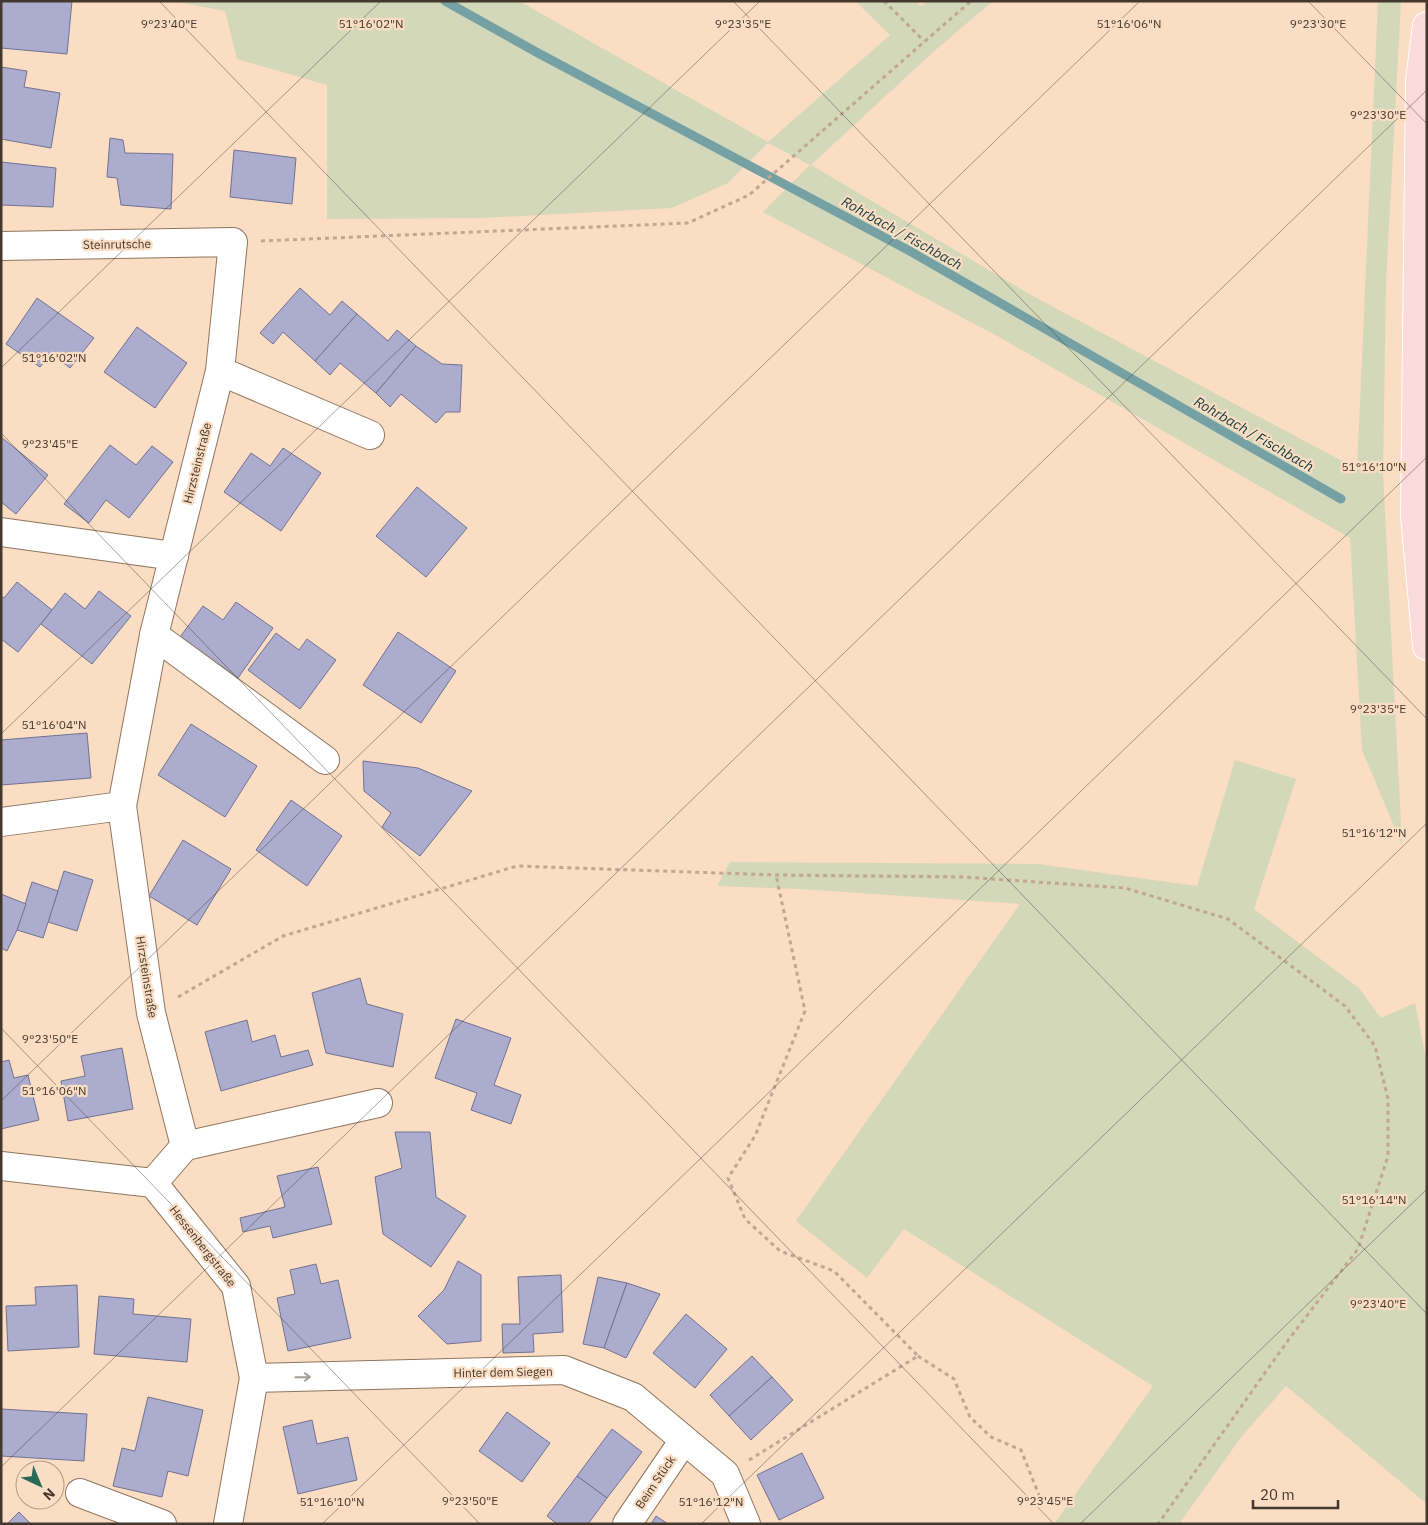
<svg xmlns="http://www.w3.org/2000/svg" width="1428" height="1525" font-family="'IBM Plex Sans',sans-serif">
  <rect width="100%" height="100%" fill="#faddc3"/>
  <g fill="#d3d8ba">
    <path d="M 172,1 L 519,1 L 768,142 L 890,35 L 855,1 L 916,1 L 921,6 L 927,1 L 993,1 L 932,53 L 811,165 L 1031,295 L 1357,469 L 1378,1 L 1401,1 L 1386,283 L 1383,474 L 1402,845 L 1362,750 L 1350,538 L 999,337 L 763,212 L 810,165 L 768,143 L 728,183 L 672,208 L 483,218 L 327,219 L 327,85 L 237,59 L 225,11 Z"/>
    <path d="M 1235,760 L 1296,779 L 1254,909 L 1359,988 L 1381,1018 L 1415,1003 L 1427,1064 L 1427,1504 L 1286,1386 L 1242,1436 L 1179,1524 L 1054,1524 L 1153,1386 L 904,1229 L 867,1278 L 796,1221 L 1020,904 L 800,889 L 717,886 L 730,862 L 1038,864 L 1197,886 Z"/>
  </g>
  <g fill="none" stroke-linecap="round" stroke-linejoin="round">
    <path stroke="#75a1a5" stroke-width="9" d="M 445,1 L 538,53 L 908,250 L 1341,499"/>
  </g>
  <g fill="#abacce" stroke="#717291">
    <path d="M 1,1 L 72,1 L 67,54 L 1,48 Z"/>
    <path d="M 1,67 L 27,71 L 24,87 L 60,93 L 51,148 L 1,139 Z"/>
    <path d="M 110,138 L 123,140 L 125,153 L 173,154 L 171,209 L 121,205 L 117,178 L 107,177 Z"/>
    <path d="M 234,150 L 296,158 L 292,204 L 230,197 Z"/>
    <path d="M 1,162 L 56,168 L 53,207 L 1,205 Z"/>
    <path d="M 300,288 L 330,315 L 342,301 L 357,314 L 315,361 L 283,332 L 273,344 L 260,333 Z"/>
    <path d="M 37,298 L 94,338 L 70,368 L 52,354 L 40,367 L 6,344 Z"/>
    <path d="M 357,314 L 388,341 L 397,330 L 416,346 L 376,393 L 340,363 L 330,375 L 315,361 Z"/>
    <path d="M 137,327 L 187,363 L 155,408 L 104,372 Z"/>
    <path d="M 416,346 L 442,364 L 462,365 L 460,412 L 446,412 L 436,423 L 401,394 L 390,407 L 376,393 Z"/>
    <path d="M 1,437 L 48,475 L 16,514 L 1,502 Z"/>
    <path d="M 110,445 L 136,465 L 152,446 L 173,462 L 129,518 L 106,500 L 89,523 L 64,504 Z"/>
    <path d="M 283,448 L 321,473 L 281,531 L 224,492 L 251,453 L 270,466 Z"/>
    <path d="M 417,487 L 467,528 L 426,577 L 376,536 Z"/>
    <path d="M 17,582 L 52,610 L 18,652 L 1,639 L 1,596 L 4,598 Z"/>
    <path d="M 99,591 L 131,616 L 92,664 L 41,624 L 65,593 L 85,609 Z"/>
    <path d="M 236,602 L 273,628 L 238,678 L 180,637 L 203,606 L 223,620 Z"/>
    <path d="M 398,632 L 456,671 L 421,723 L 363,685 Z"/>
    <path d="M 276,633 L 299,650 L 307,639 L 336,660 L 300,709 L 248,670 Z"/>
    <path d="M 191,724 L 257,766 L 225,817 L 158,775 Z"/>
    <path d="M 87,733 L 91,778 L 1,785 L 1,740 Z"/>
    <path d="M 363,761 L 418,768 L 472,791 L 420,856 L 382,827 L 391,813 L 364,791 Z"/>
    <path d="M 291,800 L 342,836 L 307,886 L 256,850 Z"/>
    <path d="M 183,840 L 231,869 L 197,925 L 149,896 Z"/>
    <path d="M 64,871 L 93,880 L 77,931 L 48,922 Z"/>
    <path d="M 32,882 L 58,891 L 43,938 L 17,930 Z"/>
    <path d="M 1,894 L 26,904 L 17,930 L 7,951 L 1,948 Z"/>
    <path d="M 360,978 L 367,1004 L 403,1014 L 393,1067 L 326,1053 L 312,993 Z"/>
    <path d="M 456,1019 L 511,1038 L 494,1085 L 521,1095 L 511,1124 L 471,1110 L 477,1093 L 435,1078 Z"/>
    <path d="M 247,1020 L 252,1042 L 275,1035 L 281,1057 L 308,1050 L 313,1065 L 221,1091 L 205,1032 Z"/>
    <path d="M 122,1048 L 133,1109 L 68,1121 L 61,1081 L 85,1076 L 81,1056 Z"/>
    <path d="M 9,1060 L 14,1078 L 28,1075 L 39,1120 L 1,1129 L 1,1062 Z"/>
    <path d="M 395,1132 L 430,1132 L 436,1197 L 466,1216 L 431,1267 L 383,1234 L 375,1177 L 402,1168 Z"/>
    <path d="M 318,1167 L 332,1224 L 273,1238 L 270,1226 L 243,1232 L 240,1218 L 285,1207 L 277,1176 Z"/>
    <path d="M 458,1261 L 481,1275 L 481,1341 L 447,1344 L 418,1316 L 444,1290 Z"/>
    <path d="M 316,1264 L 321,1284 L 338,1280 L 351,1338 L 288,1351 L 277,1298 L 295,1294 L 290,1270 Z"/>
    <path d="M 561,1275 L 563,1332 L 533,1334 L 534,1352 L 503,1353 L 502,1324 L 520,1324 L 518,1277 Z"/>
    <path d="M 598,1277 L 627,1283 L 604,1348 L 583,1344 Z"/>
    <path d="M 627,1283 L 660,1294 L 626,1358 L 604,1348 Z"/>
    <path d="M 77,1285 L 79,1347 L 8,1351 L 6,1306 L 36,1305 L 35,1287 Z"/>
    <path d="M 99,1296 L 134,1299 L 133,1314 L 191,1319 L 187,1362 L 94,1354 Z"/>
    <path d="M 686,1314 L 727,1349 L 695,1388 L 653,1353 Z"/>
    <path d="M 752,1356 L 772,1377 L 729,1416 L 710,1395 Z"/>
    <path d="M 772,1377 L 793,1400 L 751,1440 L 729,1416 Z"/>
    <path d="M 148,1397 L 203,1410 L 188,1476 L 168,1471 L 162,1497 L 113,1486 L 122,1448 L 135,1451 Z"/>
    <path d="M 1,1409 L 87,1414 L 84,1461 L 1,1456 Z"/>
    <path d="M 507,1412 L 550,1443 L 522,1482 L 479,1451 Z"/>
    <path d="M 312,1420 L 317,1444 L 348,1437 L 357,1480 L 298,1494 L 283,1427 Z"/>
    <path d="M 612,1429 L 642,1452 L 607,1498 L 577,1476 Z"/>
    <path d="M 802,1453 L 824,1498 L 779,1520 L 757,1475 Z"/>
    <path d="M 577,1476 L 607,1498 L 588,1524 L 557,1524 L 547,1516 Z"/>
    <path d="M 19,1512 L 31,1524 L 7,1524 Z"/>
    <path d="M 656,1516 L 668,1524 L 651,1524 Z"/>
  </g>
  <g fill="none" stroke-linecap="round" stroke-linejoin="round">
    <g stroke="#8e755d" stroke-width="30">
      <g id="minor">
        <path d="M 1,246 L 233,242 L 220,371 L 154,635 L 122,806 L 151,1013 L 185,1146 L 153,1183"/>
        <path d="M 220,371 L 370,435"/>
        <path d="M 1,532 L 174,556"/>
        <path d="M 154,635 L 325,760"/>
        <path d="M 1,822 L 122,806"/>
        <path d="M 185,1146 L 378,1103"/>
        <path d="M 1,1166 L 153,1183 L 236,1286 L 254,1378 L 228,1524"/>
        <path d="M 254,1378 L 564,1370 L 633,1397 L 725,1474 L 746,1524"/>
        <path d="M 80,1493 L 162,1524"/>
        <path d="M 627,1524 L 684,1440"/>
      </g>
    </g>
    <g stroke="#fff" stroke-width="30">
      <path id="major" d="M 1427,26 L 1420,81 L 1415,516 L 1427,646"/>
    </g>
    <g stroke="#bfa792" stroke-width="3" stroke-dasharray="4 4" stroke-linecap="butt">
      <path d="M 884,1 L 924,41"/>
      <path d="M 261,241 L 688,223 L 749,195 L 971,1"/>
      <path d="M 178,997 L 283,936 L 517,866 L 776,875 L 963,877 L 1125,888 L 1228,919 L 1345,1006 L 1375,1046 L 1388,1099 L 1388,1156 L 1358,1249 L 1289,1339 L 1158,1524"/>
      <path d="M 918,1356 L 954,1379 L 970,1417 L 991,1437 L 1021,1450 L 1039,1495"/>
      <path d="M 749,1460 L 918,1356 L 834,1271 L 780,1251 L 745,1219 L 728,1178 L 755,1136 L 805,1011 L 776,875"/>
    </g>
    <use href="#minor" stroke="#fff" stroke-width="28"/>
    <use href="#major" stroke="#fadada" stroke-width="28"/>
  </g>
  <defs><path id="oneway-shaft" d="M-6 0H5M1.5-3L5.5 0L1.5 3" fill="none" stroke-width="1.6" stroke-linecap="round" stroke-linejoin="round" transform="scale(1.25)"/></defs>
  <use stroke="#a29c96" href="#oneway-shaft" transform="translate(303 1377) rotate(-1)"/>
  <path fill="none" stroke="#44382e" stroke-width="1" stroke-opacity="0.45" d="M 159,1 L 1427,1314M 733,1 L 1427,719M 1308,1 L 1427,124M 1,368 L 381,1M 1,433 L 1054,1524M 1,734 L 760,1M 1,1028 L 480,1524M 1,1101 L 1140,1M 1,1467 L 1427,90M 322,1524 L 1427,457M 701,1524 L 1427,823M 1080,1524 L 1427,1189"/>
  <g text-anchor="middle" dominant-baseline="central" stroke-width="4.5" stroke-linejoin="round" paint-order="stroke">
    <g font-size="12" fill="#44382e" stroke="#faddc3">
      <text transform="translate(117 244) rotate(-1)">Steinrutsche</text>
      <text transform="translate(197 463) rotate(-76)">Hirzsteinstraße</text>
      <text transform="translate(147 977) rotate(81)">Hirzsteinstraße</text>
      <text transform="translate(203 1246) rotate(52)">Hessenbergstraße</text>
      <text transform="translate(503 1372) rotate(-1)">Hinter dem Siegen</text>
      <text transform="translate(655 1482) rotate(-56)">Beim Stück</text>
    </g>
    <g font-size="14" font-style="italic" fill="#0d393d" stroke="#faddc3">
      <text transform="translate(902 233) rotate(29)">Rohrbach / Fischbach</text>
      <text transform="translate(1254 434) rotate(30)">Rohrbach / Fischbach</text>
    </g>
  </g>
  <g font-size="12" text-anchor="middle" fill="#44382e" stroke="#faddc3" stroke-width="4.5" stroke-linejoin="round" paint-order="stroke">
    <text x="371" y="28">51°16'02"N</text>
    <text x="1129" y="28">51°16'06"N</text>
    <text x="169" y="28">9°23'40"E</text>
    <text x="743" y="28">9°23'35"E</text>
    <text x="1318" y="28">9°23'30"E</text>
    <text x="1378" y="119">9°23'30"E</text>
    <text x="54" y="362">51°16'02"N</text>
    <text x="50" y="448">9°23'45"E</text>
    <text x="1374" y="471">51°16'10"N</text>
    <text x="1378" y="713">9°23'35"E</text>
    <text x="54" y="729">51°16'04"N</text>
    <text x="1374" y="837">51°16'12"N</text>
    <text x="50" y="1043">9°23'50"E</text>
    <text x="54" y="1095">51°16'06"N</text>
    <text x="1374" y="1204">51°16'14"N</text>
    <text x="1378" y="1308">9°23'40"E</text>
    <text x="470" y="1505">9°23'50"E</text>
    <text x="1045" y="1505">9°23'45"E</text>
    <text x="332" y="1506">51°16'10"N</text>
    <text x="711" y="1506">51°16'12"N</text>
  </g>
  <rect width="1428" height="1525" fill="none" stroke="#44382e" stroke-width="5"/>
  <g transform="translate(40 1485) rotate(136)"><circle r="24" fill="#faddc3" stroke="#b19b87"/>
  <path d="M0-4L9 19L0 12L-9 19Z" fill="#296958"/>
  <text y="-8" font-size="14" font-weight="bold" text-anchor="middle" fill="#44382e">N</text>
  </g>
  <path d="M1253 1500v8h85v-8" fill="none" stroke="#44382e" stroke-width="2.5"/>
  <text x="1260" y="1500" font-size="15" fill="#44382e" stroke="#faddc3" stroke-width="4" paint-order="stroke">20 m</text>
</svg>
